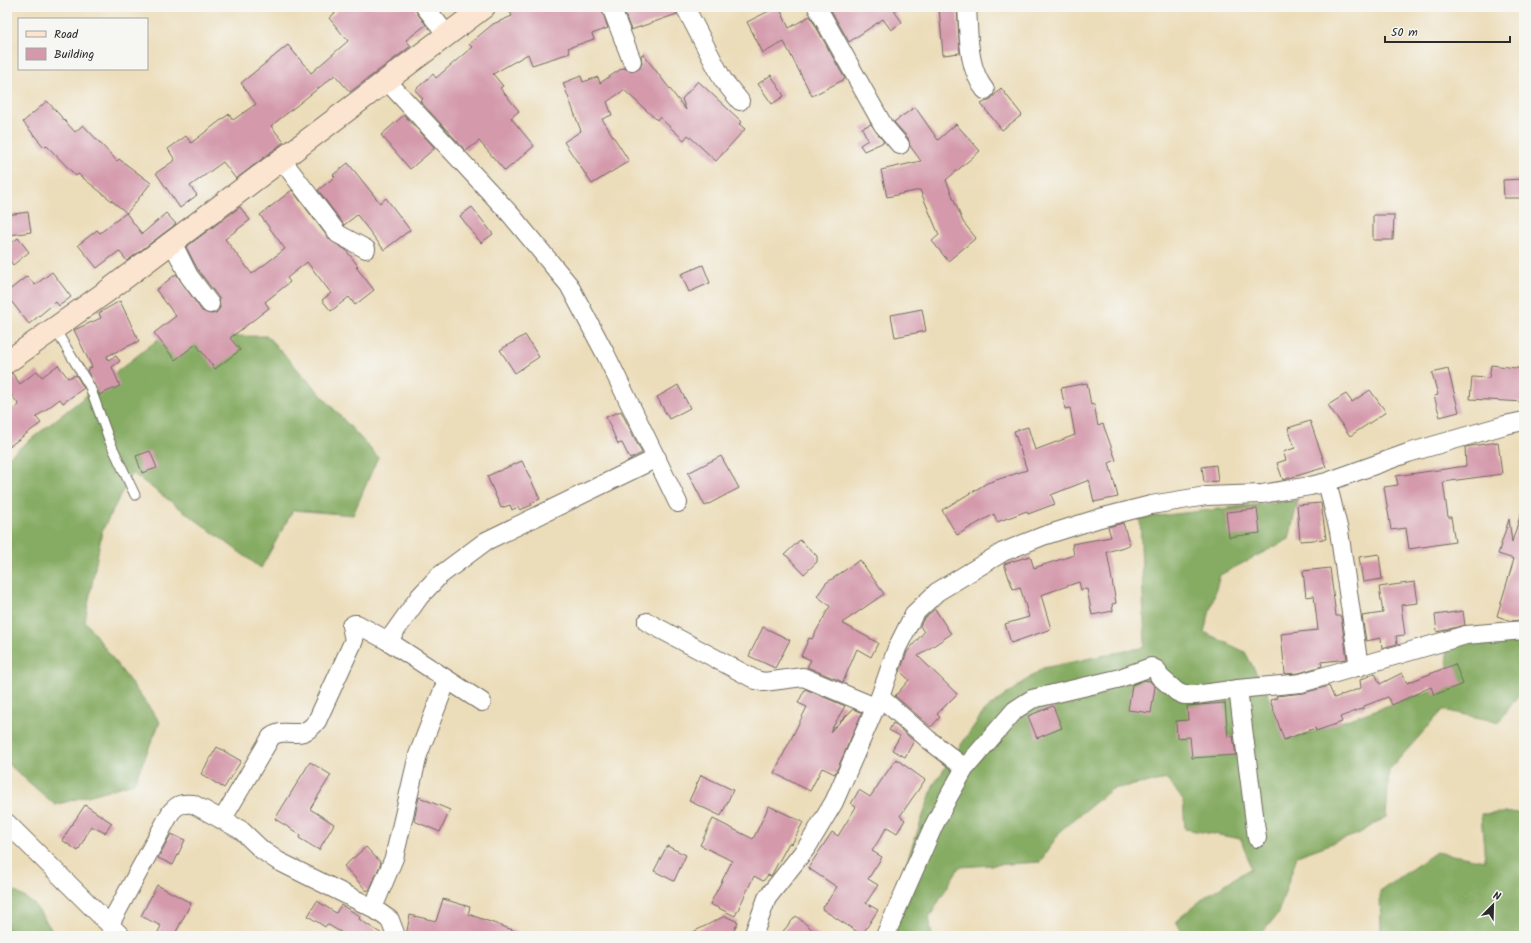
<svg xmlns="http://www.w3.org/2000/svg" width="1531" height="943" font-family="Kalam,sans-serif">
  <rect width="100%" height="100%" fill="#f6f6f2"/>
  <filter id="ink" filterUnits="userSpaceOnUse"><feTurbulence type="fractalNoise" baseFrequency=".025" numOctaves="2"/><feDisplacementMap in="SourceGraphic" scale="8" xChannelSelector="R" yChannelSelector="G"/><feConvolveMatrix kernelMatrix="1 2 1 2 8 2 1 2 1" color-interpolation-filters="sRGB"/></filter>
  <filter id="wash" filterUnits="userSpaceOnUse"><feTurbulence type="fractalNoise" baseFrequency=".012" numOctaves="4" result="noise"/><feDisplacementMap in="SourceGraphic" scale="16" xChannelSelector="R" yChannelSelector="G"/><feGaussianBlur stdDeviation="0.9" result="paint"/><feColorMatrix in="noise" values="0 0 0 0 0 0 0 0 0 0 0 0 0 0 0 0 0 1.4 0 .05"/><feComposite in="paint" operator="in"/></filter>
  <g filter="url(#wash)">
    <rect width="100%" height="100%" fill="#ecddba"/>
    <g fill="#86ac63" stroke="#586c47">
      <path d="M 267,336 L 378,457 L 353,515 L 293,510 L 261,568 L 132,473 L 102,531 L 85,621 L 160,722 L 134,783 L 55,805 L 7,763 L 7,458 L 161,337 Z"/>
      <path d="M 1298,500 L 1289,539 L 1220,575 L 1204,632 L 1245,652 L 1292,739 L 1450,684 L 1445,640 L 1524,625 L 1524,687 L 1499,722 L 1443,710 L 1389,770 L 1386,817 L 1358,834 L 1297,856 L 1278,913 L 1260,936 L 1184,936 L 1176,921 L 1206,896 L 1251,868 L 1241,839 L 1185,829 L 1183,800 L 1167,779 L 1112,789 L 1061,830 L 1040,862 L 959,867 L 929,918 L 932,936 L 881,936 L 934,784 L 985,710 L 1043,668 L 1145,647 L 1140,518 Z"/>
      <path d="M 1524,812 L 1524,936 L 1381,936 L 1380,891 L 1436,852 L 1485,861 L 1481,814 Z"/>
      <path d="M 7,886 L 34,904 L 56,936 L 7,936 Z"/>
    </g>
    <g id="blocks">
      <g fill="#d49aac">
        <path d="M 342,7 L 415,7 L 417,13 L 426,25 L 406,40 L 411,46 L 350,92 L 335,75 L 271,126 L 284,142 L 236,179 L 223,162 L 190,186 L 197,195 L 180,208 L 156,173 L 175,160 L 168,149 L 186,136 L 191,143 L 229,114 L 233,120 L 256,104 L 241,83 L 288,45 L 311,73 L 348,41 L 329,18 Z"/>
        <path d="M 508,7 L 601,7 L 608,28 L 592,34 L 594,39 L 568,48 L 570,53 L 532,65 L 528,54 L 493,74 L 503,86 L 500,88 L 519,111 L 511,118 L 534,146 L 505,171 L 479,141 L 466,151 L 420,101 L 423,99 L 415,90 L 433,74 L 436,78 L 472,47 L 469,44 L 493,24 L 512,16 Z"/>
        <path d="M 622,7 L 675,7 L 677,14 L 631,30 Z"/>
        <path d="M 777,7 L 779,7 L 789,28 L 810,16 L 845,79 L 812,96 L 784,42 L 763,53 L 747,22 Z"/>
        <path d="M 829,7 L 900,7 L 894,11 L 902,22 L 891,30 L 883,19 L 849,42 Z"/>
        <path d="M 939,7 L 957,7 L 960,53 L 943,55 Z"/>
        <path d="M 643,54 L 686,110 L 682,99 L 698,81 L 742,122 L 739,124 L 745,129 L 716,161 L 688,135 L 684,140 L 659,117 L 657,120 L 624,90 L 607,102 L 612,115 L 602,119 L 629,161 L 592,184 L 564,142 L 581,131 L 563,83 L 581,76 L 583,82 L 598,77 L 600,83 L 621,69 L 624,68 L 630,71 L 635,71 L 640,68 L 642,63 L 641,55 Z"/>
        <path d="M 771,75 L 784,96 L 772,104 L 758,84 Z"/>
        <path d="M 1001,88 L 1022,115 L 1002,130 L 981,104 L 991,99 Z"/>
        <path d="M 47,101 L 75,132 L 83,125 L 117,161 L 119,159 L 151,183 L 127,213 L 78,174 L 76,176 L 46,145 L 44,147 L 23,122 Z"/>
        <path d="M 915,107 L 938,140 L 956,124 L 980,151 L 946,180 L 963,222 L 976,238 L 948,261 L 932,241 L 939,235 L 920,190 L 887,197 L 881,170 L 921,161 L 910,146 L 908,138 L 894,122 Z"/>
        <path d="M 404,115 L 435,148 L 410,169 L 381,135 Z"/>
        <path d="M 871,124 L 884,142 L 864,151 L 860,145 L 868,140 L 862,128 Z"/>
        <path d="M 348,163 L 380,203 L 386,198 L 410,230 L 384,250 L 357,215 L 344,225 L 318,190 L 335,177 L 333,175 Z"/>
        <path d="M 1524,179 L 1524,198 L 1504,198 L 1503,180 Z"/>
        <path d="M 292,190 L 330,240 L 346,250 L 358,266 L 356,267 L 374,290 L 355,305 L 349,297 L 331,311 L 322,300 L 331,293 L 307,262 L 287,278 L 290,282 L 265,302 L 269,308 L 230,338 L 240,350 L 215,369 L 196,344 L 175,360 L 154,333 L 176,316 L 156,290 L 176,274 L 202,311 L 211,314 L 216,313 L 220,308 L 219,298 L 198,270 L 186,247 L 240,207 L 250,220 L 225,239 L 252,274 L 285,249 L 260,215 Z"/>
        <path d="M 472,207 L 493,234 L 481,243 L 460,216 Z"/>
        <path d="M 28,212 L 31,232 L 10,235 L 7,215 Z"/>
        <path d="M 126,213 L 142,234 L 166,213 L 176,224 L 127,261 L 119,251 L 97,268 L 78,245 L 97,230 L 100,233 Z"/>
        <path d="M 1373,215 L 1394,215 L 1393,240 L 1373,240 Z"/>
        <path d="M 18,238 L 29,252 L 13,265 L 7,257 L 7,246 Z"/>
        <path d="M 703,265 L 710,283 L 689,292 L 681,274 Z"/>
        <path d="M 52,272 L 71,297 L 59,306 L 56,302 L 29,324 L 7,296 L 7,292 L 27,276 L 35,285 Z"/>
        <path d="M 120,301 L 139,341 L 107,356 L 108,360 L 116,356 L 120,361 L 112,367 L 120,386 L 99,395 L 87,370 L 92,367 L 74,330 L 101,318 L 99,313 Z"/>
        <path d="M 922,309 L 926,331 L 895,337 L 891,315 Z"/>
        <path d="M 525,335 L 539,357 L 515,373 L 500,350 Z"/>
        <path d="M 58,365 L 68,378 L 76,375 L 84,388 L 63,403 L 60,399 L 36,417 L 41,423 L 7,448 L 7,414 L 19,405 L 7,389 L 7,374 L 12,373 L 20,384 L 37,371 L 42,377 Z"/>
        <path d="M 1491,365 L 1524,369 L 1524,402 L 1470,399 L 1472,377 L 1489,378 Z"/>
        <path d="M 1448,369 L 1459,412 L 1440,417 L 1434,396 L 1438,395 L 1432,373 Z"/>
        <path d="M 1087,383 L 1091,405 L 1094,404 L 1098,426 L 1103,424 L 1116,460 L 1109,463 L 1118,497 L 1094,502 L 1089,480 L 1051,495 L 1055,504 L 1028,514 L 1027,511 L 997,522 L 994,514 L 957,535 L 942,510 L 987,483 L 1027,470 L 1014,431 L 1028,427 L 1035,450 L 1075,435 L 1070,408 L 1065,409 L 1061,388 Z"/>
        <path d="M 678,385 L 690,408 L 669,419 L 657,397 Z"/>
        <path d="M 1370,390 L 1386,412 L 1350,436 L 1328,405 L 1346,394 L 1352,402 Z"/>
        <path d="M 621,411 L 642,453 L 630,459 L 622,443 L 618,444 L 606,417 Z"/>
        <path d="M 1310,421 L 1326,467 L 1283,480 L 1277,463 L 1286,460 L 1283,452 L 1295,448 L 1288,428 Z"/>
        <path d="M 1498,442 L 1502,474 L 1443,482 L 1448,517 L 1451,517 L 1455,542 L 1409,549 L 1406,528 L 1391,530 L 1384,487 L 1398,485 L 1396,476 L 1466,466 L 1465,447 Z"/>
        <path d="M 150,451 L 157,468 L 142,473 L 136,456 Z"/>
        <path d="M 721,456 L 739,488 L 705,506 L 688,473 Z"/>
        <path d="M 522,461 L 540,499 L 531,503 L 532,505 L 520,510 L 518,507 L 512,510 L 510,505 L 501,508 L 487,476 Z"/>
        <path d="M 1216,465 L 1218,481 L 1204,482 L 1202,467 Z"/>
        <path d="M 1321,503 L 1326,539 L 1300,541 L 1297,505 Z"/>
        <path d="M 1257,509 L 1260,533 L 1229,537 L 1226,512 Z"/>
        <path d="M 1521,513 L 1524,514 L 1524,620 L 1511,621 L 1497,616 L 1514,559 L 1498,554 L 1509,519 L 1512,542 Z"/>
        <path d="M 1123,523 L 1130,545 L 1107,552 L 1116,603 L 1112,604 L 1113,611 L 1092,615 L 1087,589 L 1081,590 L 1079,582 L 1041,595 L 1051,629 L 1011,643 L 1005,624 L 1029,617 L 1020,587 L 1013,589 L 1004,564 L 1030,556 L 1034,568 L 1074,555 L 1072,544 L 1111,537 L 1108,527 Z"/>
        <path d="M 800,540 L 817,556 L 817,562 L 804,574 L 785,554 Z"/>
        <path d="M 1379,554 L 1382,579 L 1363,582 L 1359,557 Z"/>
        <path d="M 860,560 L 884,594 L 842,623 L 878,643 L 871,657 L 857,649 L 843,682 L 807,667 L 811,660 L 801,656 L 809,638 L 812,639 L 830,606 L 817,596 L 826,583 Z"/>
        <path d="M 1330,568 L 1336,616 L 1341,616 L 1347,659 L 1321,662 L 1322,666 L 1299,673 L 1285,674 L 1281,634 L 1318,630 L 1314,596 L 1306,597 L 1303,571 Z"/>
        <path d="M 1415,582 L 1418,603 L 1401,605 L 1405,635 L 1396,636 L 1397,644 L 1382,648 L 1381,638 L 1366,641 L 1362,616 L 1383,613 L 1379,587 Z"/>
        <path d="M 935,609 L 951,634 L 918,656 L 957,694 L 937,714 L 940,717 L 931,727 L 895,696 L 909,680 L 900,671 L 907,652 L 924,632 L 920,626 L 923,620 Z"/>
        <path d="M 1463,611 L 1465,625 L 1437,632 L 1435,615 Z"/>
        <path d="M 763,627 L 790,640 L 775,668 L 749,656 Z"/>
        <path d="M 1455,664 L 1463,684 L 1434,695 L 1431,687 L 1392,705 L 1388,697 L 1364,706 L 1364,708 L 1340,717 L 1342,722 L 1316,731 L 1315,728 L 1284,740 L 1270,700 L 1277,698 L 1276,696 L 1304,693 L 1329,686 L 1334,698 L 1361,688 L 1360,680 L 1375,673 L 1380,684 L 1402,673 L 1407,683 Z"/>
        <path d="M 1144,680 L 1150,681 L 1155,687 L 1151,713 L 1128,710 L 1132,685 Z"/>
        <path d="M 805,689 L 845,706 L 830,732 L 853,709 L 862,713 L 835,774 L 822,768 L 810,791 L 774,773 L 807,707 L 798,703 Z"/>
        <path d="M 1225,703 L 1228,737 L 1233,736 L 1236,755 L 1192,758 L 1190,737 L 1177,738 L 1176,721 L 1188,720 L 1187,706 Z"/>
        <path d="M 1053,706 L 1062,728 L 1037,738 L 1028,716 Z"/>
        <path d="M 893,723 L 914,741 L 905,757 L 892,750 L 900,736 L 889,730 Z"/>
        <path d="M 217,747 L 241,761 L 224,788 L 201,774 Z"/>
        <path d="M 896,759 L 925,780 L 900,816 L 905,820 L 897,833 L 887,827 L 872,851 L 882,857 L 868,879 L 878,885 L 866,903 L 878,910 L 862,935 L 822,909 L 837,887 L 808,868 L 832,832 L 838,836 L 856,807 L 851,804 L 859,790 L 870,797 Z"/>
        <path d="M 310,762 L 331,775 L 310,809 L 334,824 L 319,850 L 299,838 L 301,835 L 275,819 Z"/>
        <path d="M 701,775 L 733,790 L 721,816 L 689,801 Z"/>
        <path d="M 419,797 L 450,810 L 440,832 L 414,821 Z"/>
        <path d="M 85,805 L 112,823 L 105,833 L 91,826 L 78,851 L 62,840 Z"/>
        <path d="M 769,806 L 803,822 L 792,844 L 789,843 L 771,876 L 768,875 L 763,881 L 754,876 L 735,916 L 710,904 L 732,861 L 700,845 L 713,819 L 753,839 Z"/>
        <path d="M 171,834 L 185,840 L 173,865 L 158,858 Z"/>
        <path d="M 667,846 L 686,855 L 674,881 L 654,871 Z"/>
        <path d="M 366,847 L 381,863 L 370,889 L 367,891 L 344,866 Z"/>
        <path d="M 157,885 L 191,903 L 174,936 L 156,936 L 161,926 L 141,916 Z"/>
        <path d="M 443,899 L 470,907 L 468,914 L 524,934 L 524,936 L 406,936 L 410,915 L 436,921 Z"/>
        <path d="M 317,901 L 336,913 L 341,905 L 360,916 L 359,919 L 385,936 L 347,936 L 327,924 L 325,927 L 308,916 Z"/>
        <path d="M 725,916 L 738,922 L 731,936 L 685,936 Z"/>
        <path d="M 796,916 L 820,936 L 779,936 Z"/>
      </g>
    </g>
  </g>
  <g filter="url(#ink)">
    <use href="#blocks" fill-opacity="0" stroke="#6f695d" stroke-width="1"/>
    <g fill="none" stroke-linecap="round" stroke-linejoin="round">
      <g stroke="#6f695d" stroke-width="11">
        <path id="lane" d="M 55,329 L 90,387 L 110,442 L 135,495"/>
      </g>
      <g stroke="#6f695d" stroke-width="20">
        <g id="street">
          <path d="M 425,7 L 447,35"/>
          <path d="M 611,7 L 632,61"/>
          <path d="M 685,7 L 723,80 L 740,101"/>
          <path d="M 817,7 L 883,125 L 900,145"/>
          <path d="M 967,7 C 969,35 967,67 985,90"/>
          <path d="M 387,81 L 511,215 L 569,285 L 606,355 L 678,503"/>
          <path d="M 282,160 L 338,234 L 366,249"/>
          <path d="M 172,242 L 189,276 L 210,304"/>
          <path d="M 1327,482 L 1339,531 L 1359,667"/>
          <path d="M 647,622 L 756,680 L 764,682 L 803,677 L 875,707"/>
          <path d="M 388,641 L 420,596 L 439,576 L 486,541 L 657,458"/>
          <path d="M 1238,689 L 1257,838"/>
          <path d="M 880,697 L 929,740 L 965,768"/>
          <path d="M 222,820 L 271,737 C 288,725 299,744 317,721 L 354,640 L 351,626 L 354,624 L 357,624 L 388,641 L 482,702"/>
          <path d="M 7,823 L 121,936"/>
          <path d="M 373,908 L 394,858 L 418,755 L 447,680"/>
          <path d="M 110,924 L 171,812 C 178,804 182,803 193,804 L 241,830 L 262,850 L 278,861 L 373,908 L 390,920 L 396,936"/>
          <path d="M 753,936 L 767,898 L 807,847 L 834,802 L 880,697 L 897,648 L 914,614 L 937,592 L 1003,552 L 1043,536 L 1100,518 L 1151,505 L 1206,496 L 1262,494 L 1310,486 L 1327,482 L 1408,453 L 1505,425 L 1524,421"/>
          <path d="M 885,936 L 933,827 L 950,794 L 965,768 L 1015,710 L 1032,699 L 1117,679 L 1151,667 L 1157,670 L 1159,676 L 1177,692 L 1184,695 L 1195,695 L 1238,689 L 1301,683 L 1466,635 L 1524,630"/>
        </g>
      </g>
      <g stroke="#6f695d" stroke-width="24">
        <path id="secondary" d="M 7,362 L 106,292 L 484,7"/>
      </g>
      <use href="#lane" stroke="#fff" stroke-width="9"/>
      <use href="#street" stroke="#fff" stroke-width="18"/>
      <use href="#secondary" stroke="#fce5d0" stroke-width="22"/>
    </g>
  </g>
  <rect width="1531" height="943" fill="none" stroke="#f6f6f2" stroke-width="24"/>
  <rect x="18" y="18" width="130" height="52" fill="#f6f6f2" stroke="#a5a5a2"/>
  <rect x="26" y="31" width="20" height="6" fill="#fce5d0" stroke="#a5a5a2"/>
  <text x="54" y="38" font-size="12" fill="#2b2b2b">Road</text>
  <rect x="26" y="48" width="20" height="12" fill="#d49aac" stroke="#a5a5a2"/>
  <text x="54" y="58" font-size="12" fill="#2b2b2b">Building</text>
  <g transform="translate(1493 905) rotate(23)" stroke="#f6f6f2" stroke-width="3" paint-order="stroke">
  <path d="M0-3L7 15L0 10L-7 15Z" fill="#2b2b2b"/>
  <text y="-6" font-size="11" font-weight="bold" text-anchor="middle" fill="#2b2b2b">N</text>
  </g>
  <path d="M1385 36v6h125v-6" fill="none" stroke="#2b2b2b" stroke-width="2"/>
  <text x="1391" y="36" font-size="12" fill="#2b2b2b" stroke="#f6f6f2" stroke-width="3" paint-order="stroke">50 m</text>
</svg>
